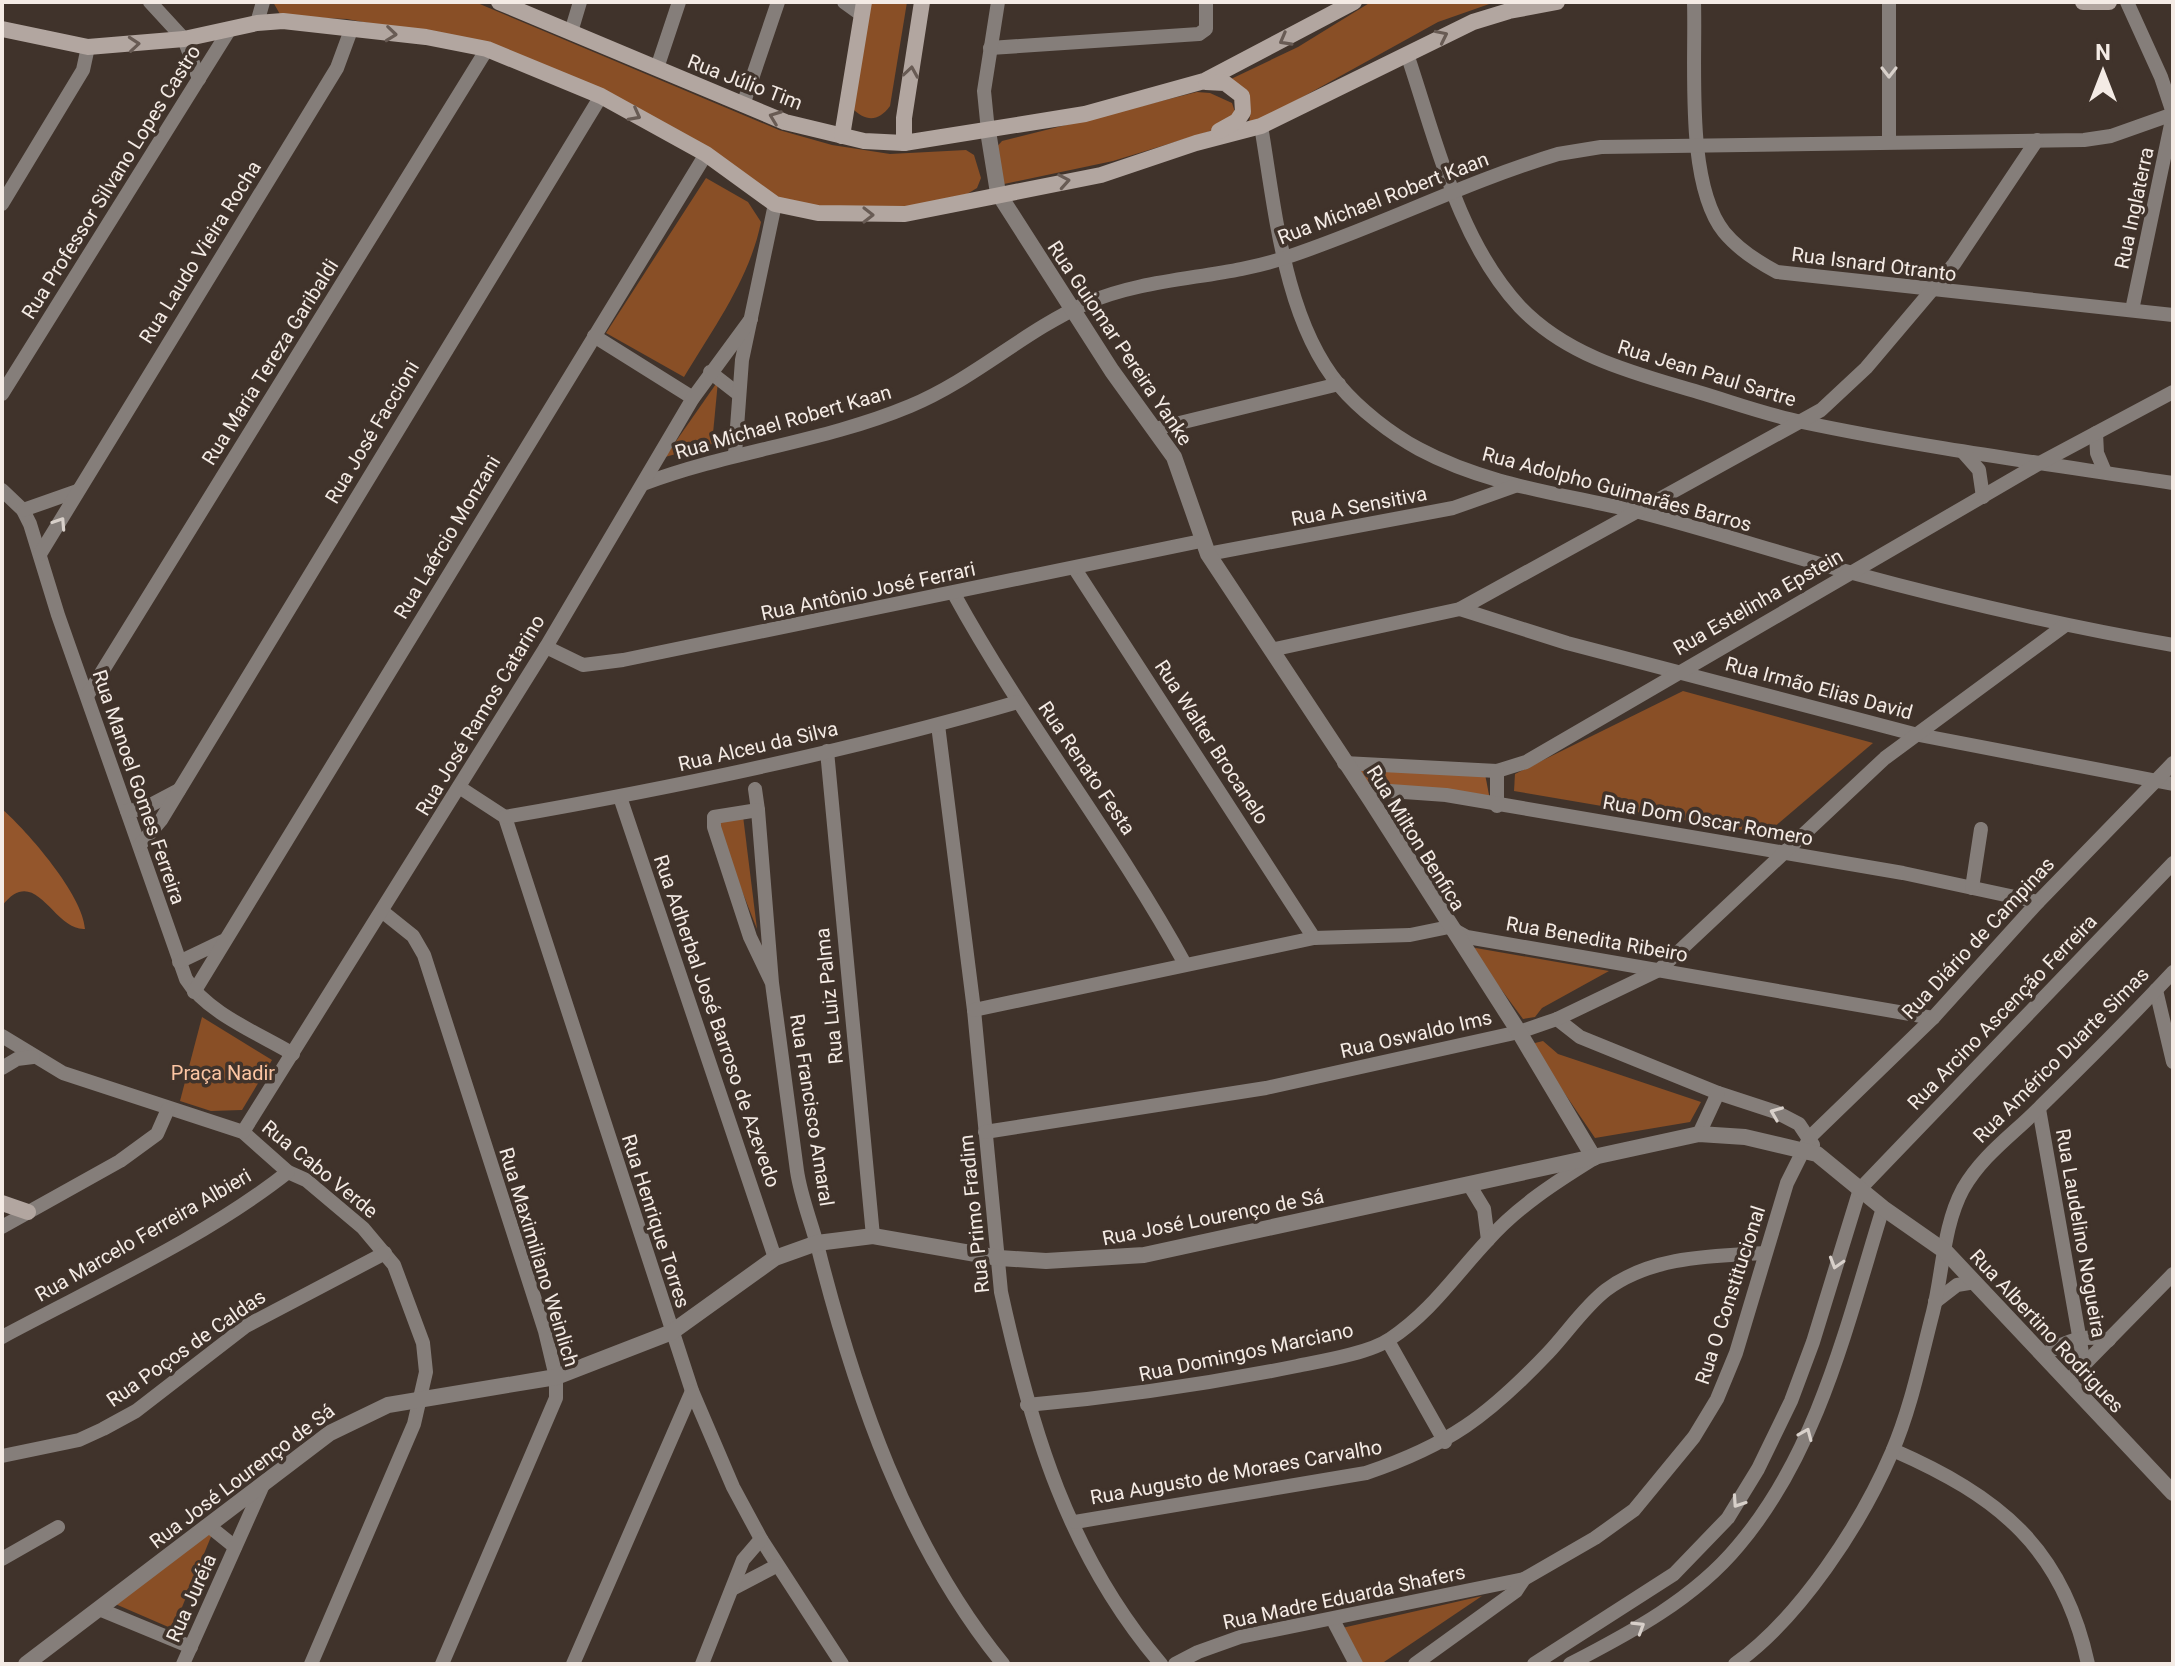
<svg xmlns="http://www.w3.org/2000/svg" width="2175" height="1666" font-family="Roboto,sans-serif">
  <rect width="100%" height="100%" fill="#40332b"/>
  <g fill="#894f26">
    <path d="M 273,2 L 475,2 L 779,130 L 832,145 L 890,154 L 966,150 L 974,155 L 981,178 L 977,188 L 967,194 L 904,209 L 863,212 L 776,200 L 723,166 L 485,45 L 347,19 L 281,16 Z"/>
    <path d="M 865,2 L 907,2 L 890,106 C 878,122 866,122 852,108 Z"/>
    <path d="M 1371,2 L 1495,2 L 1438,22 L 1268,116 L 1249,122 C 1254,101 1245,93 1231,79 L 1298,47 Z"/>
    <path d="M 1197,92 L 1210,93 L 1232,103 L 1235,112 L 1227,126 L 1113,161 L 1004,184 L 994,150 L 1002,141 Z"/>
    <path d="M 706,178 L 748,202 L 761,222 C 750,278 713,329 684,377 L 606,333 Z"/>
    <path d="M 718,381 L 712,444 L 665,457 Z"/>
    <path d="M 1683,691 L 1873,743 L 1766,834 L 1514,791 L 1515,774 Z"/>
    <path d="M 743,816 L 757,929 L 714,820 Z"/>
    <path d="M 1470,947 L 1609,971 L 1542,1008 L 1535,1017 L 1523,1019 Z"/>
    <path d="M 202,1017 L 272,1060 L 242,1110 L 211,1111 L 180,1101 Z"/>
    <path d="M 1543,1041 L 1558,1054 L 1701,1102 L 1690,1122 L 1595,1138 L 1531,1044 Z"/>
    <path d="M 215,1527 L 173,1629 L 113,1603 Z"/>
    <path d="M 1482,1596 L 1381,1664 L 1362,1664 L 1342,1628 Z"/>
  </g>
  <g fill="#94562c">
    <path d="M 1359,767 L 1485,774 L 1490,800 L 1362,782 Z"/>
    <path d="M 2,809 C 28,832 83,895 85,929 C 53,931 36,862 2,906 Z"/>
  </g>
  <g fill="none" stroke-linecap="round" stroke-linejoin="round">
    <g stroke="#857e7a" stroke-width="14">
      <path d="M 150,2 L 184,39 L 199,79"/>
      <path d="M 844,2 L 862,15"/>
      <path d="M 1694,2 C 1696,64 1685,183 1724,232 C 1738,249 1758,262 1777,272 L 2173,315"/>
      <path d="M 2127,2 L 2161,77 L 2173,113"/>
      <path d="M 257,23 L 263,2"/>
      <path d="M 571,32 L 580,2"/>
      <path d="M 990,48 L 1199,34 L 1206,29 L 1206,2"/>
      <path d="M 1407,54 C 1436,139 1457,239 1520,307 C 1568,357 1634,373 1698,392 C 1732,402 1767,415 1802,422 C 1925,448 2049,464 2173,483"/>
      <path d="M 657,68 L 679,2"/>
      <path d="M 743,105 L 778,2"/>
      <path d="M 1261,126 C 1275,208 1284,319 1339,385 C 1359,409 1391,434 1419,449 C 1488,486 1564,494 1639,512 C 1709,530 1779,553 1849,572 C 1956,601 2063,626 2173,645"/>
      <path d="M 988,131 L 984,91 L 998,2"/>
      <path d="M 1889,142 L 1889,2"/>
      <path d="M 2,204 L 83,70 L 88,47"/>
      <path d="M 2132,310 L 2173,115"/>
      <path d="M 594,336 L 693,398"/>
      <path d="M 710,372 L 737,393"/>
      <path d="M 2,394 L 228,32"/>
      <path d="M 1155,429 L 1339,384"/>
      <path d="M 2096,433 L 2097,453 L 2105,472"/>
      <path d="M 1964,453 L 1979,470 L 1983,497"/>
      <path d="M 735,454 L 742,360 L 775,204"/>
      <path d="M 643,484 C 730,451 824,442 910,406 C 973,380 1024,331 1087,303 C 1149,276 1223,279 1287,257 C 1378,227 1465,182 1558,154 L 1601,147 L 2084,140 L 2111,136 L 2173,114"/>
      <path d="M 2,490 L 23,510 L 30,524 L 58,615 L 186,979 C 207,1013 258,1033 293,1054"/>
      <path d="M 23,510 L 77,491"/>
      <path d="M 40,554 L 337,68 L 351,30"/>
      <path d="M 1208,554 L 1453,508 L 1515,486"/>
      <path d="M 1075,569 L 1314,938"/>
      <path d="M 954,594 C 1024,722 1115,836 1185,964"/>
      <path d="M 1460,609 L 1567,643 L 1914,734 L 2173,784"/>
      <path d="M 546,647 L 583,665 L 623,660 L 1201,541"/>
      <path d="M 1271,650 L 1460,609 L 1821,410 L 1866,368 L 1954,264 L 2037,140"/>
      <path d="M 87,696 L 487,49"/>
      <path d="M 938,725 L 974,1010 L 1001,1292 C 1031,1429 1068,1555 1161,1664"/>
      <path d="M 827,751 L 873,1236"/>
      <path d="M 1344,763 L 1497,771 L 1526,762 L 2040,463 L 2173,392"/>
      <path d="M 1497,771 L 1497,806"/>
      <path d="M 459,787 L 505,817 L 692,1391 L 733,1487 L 761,1539 L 842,1664"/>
      <path d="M 755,789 L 758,810"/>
      <path d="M 620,797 L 775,1258"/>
      <path d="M 1370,799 L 1390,791 L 1446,795 L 1903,873 L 2038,902"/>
      <path d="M 127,811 L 143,809 L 179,790"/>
      <path d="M 505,817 C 677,787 850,751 1018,702"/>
      <path d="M 140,845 L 161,820 L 601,96"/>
      <path d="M 1972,888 L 1981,829"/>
      <path d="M 383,912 L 413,936 L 424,955 L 545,1331 L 556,1377 L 556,1398 L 442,1664"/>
      <path d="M 179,962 L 223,941"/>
      <path d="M 772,983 L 750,937 L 714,827 L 714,817 L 758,810 L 772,983 L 797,1171 C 801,1198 811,1221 818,1248 C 855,1394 906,1545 1003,1664"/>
      <path d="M 2156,990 L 2173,1062"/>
      <path d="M 194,992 L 706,154"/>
      <path d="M 974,1010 L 1314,938 L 1410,935 L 1449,927 L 1467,937 L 1933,1018"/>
      <path d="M 1557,1019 L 1580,1037 L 1718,1093 L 1776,1112 L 1799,1124 L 1813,1145"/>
      <path d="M 2,1036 L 63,1073 L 243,1132 L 288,1172 L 306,1180 L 363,1228 L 394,1265 L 423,1343 L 426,1372 L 414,1424 L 311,1664"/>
      <path d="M 2,1068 L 17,1059 L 33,1057"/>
      <path d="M 2039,1109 L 2084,1364"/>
      <path d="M 243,1132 L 546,647 L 693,398 L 751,319"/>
      <path d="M 985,1132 L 1266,1088 L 1519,1032 L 1557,1019 L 1659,970 L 1885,758 L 2064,626"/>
      <path d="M 1699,1134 L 1718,1093"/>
      <path d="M 1470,1186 L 1484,1209 L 1488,1240"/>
      <path d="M 2,1227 L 120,1161 L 157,1134 L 168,1109"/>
      <path d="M 1935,1302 L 1957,1285 L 1975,1282"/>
      <path d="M 2,1337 C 95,1287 206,1237 288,1172"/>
      <path d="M 1388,1341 L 1445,1442"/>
      <path d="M 2044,1355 C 2063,1342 2085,1333 2109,1340"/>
      <path d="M 2068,1381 L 2173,1274"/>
      <path d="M 1027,1405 C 1119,1397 1207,1384 1297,1366 C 1322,1361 1370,1353 1390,1339 C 1431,1312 1455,1275 1488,1240 C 1517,1207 1556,1182 1593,1159"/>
      <path d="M 1893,1450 C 1998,1496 2063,1547 2088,1664"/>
      <path d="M 2,1456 L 79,1440 L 103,1429 L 136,1411 L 246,1326 L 385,1253"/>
      <path d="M 1075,1522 L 1366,1473 C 1449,1445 1488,1416 1548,1353 C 1567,1333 1584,1307 1606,1290 C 1651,1256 1712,1256 1765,1253"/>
      <path d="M 209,1526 L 235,1547"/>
      <path d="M 2,1559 L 58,1527"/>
      <path d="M 734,1588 L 776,1566"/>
      <path d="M 99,1609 L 191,1647"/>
      <path d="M 1333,1620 L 1356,1664"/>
      <path d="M 183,1664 L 263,1485"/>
      <path d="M 573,1664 L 692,1391"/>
      <path d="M 702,1664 L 743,1560 L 761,1539"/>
      <path d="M 1175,1664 L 1198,1652 L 1240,1637 L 1524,1579"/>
      <path d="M 1415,1664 L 1516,1591 L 1524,1579 L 1595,1538 L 1634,1510 L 1694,1437 L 1717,1399 L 1736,1353 L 1787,1183 L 1810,1137 L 1933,1018 L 2038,902 L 2173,763"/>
      <path d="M 1534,1664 L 1674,1574 L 1728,1518 L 1758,1469 L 1791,1401 L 1813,1342 L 1860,1189 L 2173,863"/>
      <path d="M 1570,1664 C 1630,1633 1694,1599 1738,1546 C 1818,1452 1847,1324 1883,1208"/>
      <path d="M 1735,1664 C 1800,1618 1861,1524 1892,1452 C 1911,1408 1921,1358 1933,1312 C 1943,1272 1943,1226 1963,1189 C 1983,1154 2014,1134 2041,1106 C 2086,1062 2130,1018 2173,972"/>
    </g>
    <g stroke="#857e7a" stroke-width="16">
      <path d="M 988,131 L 998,193 L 1112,371 L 1174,457 L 1208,554 L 1370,799 L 1519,1032 L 1594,1158"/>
      <path d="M 26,1664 L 330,1433 L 388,1405 L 556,1377 L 672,1332 L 775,1258 L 817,1243 L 873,1236 L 999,1258 L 1046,1261 L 1144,1255 L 1699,1134 L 1745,1137 L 1817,1154 L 1883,1208 L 1946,1252 L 2173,1493"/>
    </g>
    <g stroke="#b2a6a0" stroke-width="16">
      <path d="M 499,2 L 785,122 L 864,141 L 904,143 L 1085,114 L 1204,81 L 1354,2"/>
      <path d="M 2083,2 L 2109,2"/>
      <path d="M 2,29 L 88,47 L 184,39 L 257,23 L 283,21 L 426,37 L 487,49 L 601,96 L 706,154 L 775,204 L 818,213 L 905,214 L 1101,175 L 1196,143 L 1261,126 L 1473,22 L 1509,11 L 1557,2"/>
      <path d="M 1206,82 L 1225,83 L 1242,96 L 1243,112 L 1237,121 L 1219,131"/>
      <path d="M 842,136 L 864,2"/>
      <path d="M 904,143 L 904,118 L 922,2"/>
      <path d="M 2,1203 L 28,1212"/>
    </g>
  </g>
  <defs><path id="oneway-chevron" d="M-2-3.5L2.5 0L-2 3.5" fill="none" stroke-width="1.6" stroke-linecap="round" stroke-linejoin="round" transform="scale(2)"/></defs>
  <g stroke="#685b54">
    <use href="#oneway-chevron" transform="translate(391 34) rotate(6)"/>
    <use href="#oneway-chevron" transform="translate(1442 36) rotate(-26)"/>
    <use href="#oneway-chevron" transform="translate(1285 40) rotate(151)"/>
    <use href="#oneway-chevron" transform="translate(134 44) rotate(-5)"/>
    <use href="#oneway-chevron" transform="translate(911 72) rotate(-81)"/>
    <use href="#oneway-chevron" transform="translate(635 115) rotate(28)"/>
    <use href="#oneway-chevron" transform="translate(775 117) rotate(-159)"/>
    <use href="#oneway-chevron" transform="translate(1064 181) rotate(-10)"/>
    <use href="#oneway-chevron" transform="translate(868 215)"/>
  </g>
  <g stroke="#d8d0ca">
    <use href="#oneway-chevron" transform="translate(1889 72) rotate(90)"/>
    <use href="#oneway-chevron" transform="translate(60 523) rotate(-57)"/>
    <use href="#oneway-chevron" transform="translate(1776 1113) rotate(-158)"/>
    <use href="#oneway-chevron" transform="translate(1836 1263) rotate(107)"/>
    <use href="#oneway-chevron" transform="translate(1806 1434) rotate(-67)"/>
    <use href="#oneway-chevron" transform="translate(1738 1502) rotate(124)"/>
    <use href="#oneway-chevron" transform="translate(1639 1627) rotate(-32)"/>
  </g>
  <g text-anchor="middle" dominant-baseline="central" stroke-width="7" stroke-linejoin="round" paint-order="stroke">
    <g font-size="20" fill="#f4ebe5" stroke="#40332b">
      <text transform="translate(745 82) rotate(21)">Rua Júlio Tim</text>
      <text transform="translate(111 182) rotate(-58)">Rua Professor Silvano Lopes Castro</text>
      <text transform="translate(1383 198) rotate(-21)">Rua Michael Robert Kaan</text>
      <text transform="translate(2134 208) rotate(-78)">Rua Inglaterra</text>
      <text transform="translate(200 252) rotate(-58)">Rua Laudo Vieira Rocha</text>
      <text transform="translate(1874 264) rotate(7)">Rua Isnard Otranto</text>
      <text transform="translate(1120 343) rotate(56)">Rua Guiomar Pereira Yanke</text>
      <text transform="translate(270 362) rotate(-58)">Rua Maria Tereza Garibaldi</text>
      <text transform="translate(1707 373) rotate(17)">Rua Jean Paul Sartre</text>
      <text transform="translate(783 422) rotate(-16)">Rua Michael Robert Kaan</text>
      <text transform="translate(372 432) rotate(-59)">Rua José Faccioni</text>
      <text transform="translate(1617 489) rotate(15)">Rua Adolpho Guimarães Barros</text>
      <text transform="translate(1359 506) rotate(-11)">Rua A Sensitiva</text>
      <text transform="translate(447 537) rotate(-59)">Rua Laércio Monzani</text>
      <text transform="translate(868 591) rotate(-12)">Rua Antônio José Ferrari</text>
      <text transform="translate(1758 602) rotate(-30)">Rua Estelinha Epstein</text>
      <text transform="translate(1819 688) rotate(15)">Rua Irmão Elias David</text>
      <text transform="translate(480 715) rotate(-59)">Rua José Ramos Catarino</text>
      <text transform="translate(1212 742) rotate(57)">Rua Walter Brocanelo</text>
      <text transform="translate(758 746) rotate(-13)">Rua Alceu da Silva</text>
      <text transform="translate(1087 768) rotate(56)">Rua Renato Festa</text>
      <text transform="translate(139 787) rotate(71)">Rua Manoel Gomes Ferreira</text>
      <text transform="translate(1708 820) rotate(10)">Rua Dom Oscar Romero</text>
      <text transform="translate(1416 838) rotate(58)">Rua Milton Benfica</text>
      <text transform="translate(1978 938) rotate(-47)">Rua Diário de Campinas</text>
      <text transform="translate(1597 939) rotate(10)">Rua Benedita Ribeiro</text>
      <text transform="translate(829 996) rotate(-96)">Rua Luiz Palma</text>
      <text transform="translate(2002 1012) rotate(-46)">Rua Arcino Ascenção Ferreira</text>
      <text transform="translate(717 1021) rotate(71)">Rua Adherbal José Barroso de Azevedo</text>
      <text transform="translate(1416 1034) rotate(-13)">Rua Oswaldo Ims</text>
      <text transform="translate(2061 1055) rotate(-45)">Rua Américo Duarte Simas</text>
      <text transform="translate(812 1110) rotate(81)">Rua Francisco Amaral</text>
      <text transform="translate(320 1169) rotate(39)">Rua Cabo Verde</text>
      <text transform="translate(974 1214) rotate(-96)">Rua Primo Fradim</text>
      <text transform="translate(1213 1217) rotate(-11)">Rua José Lourenço de Sá</text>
      <text transform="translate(656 1221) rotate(72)">Rua Henrique Torres</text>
      <text transform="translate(2081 1233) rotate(80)">Rua Laudelino Nogueira</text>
      <text transform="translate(143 1235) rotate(-30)">Rua Marcelo Ferreira Albieri</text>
      <text transform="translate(539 1257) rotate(73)">Rua Maximiliano Weinlich</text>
      <text transform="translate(1730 1295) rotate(-72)">Rua O Constitucional</text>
      <text transform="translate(2047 1331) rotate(47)">Rua Albertino Rodrigues</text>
      <text transform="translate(186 1348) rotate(-35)">Rua Poços de Caldas</text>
      <text transform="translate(1246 1352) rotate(-12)">Rua Domingos Marciano</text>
      <text transform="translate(1236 1472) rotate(-10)">Rua Augusto de Moraes Carvalho</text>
      <text transform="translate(242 1476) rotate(-37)">Rua José Lourenço de Sá</text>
      <text transform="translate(1344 1597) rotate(-12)">Rua Madre Eduarda Shafers</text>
      <text transform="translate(191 1598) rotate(-66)">Rua Juréia</text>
    </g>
    <g font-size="20" fill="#fcc5a3" stroke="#40332b">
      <text x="223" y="1073">Praça Nadir</text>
    </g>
  </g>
  <rect width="2175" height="1666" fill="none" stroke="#f4ebe5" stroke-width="8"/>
  <g transform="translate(2103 72)" stroke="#40332b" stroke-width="6" paint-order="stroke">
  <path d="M0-6L14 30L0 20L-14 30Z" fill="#f4ebe5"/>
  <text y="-12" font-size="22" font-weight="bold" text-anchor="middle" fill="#f4ebe5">N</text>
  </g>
</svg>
